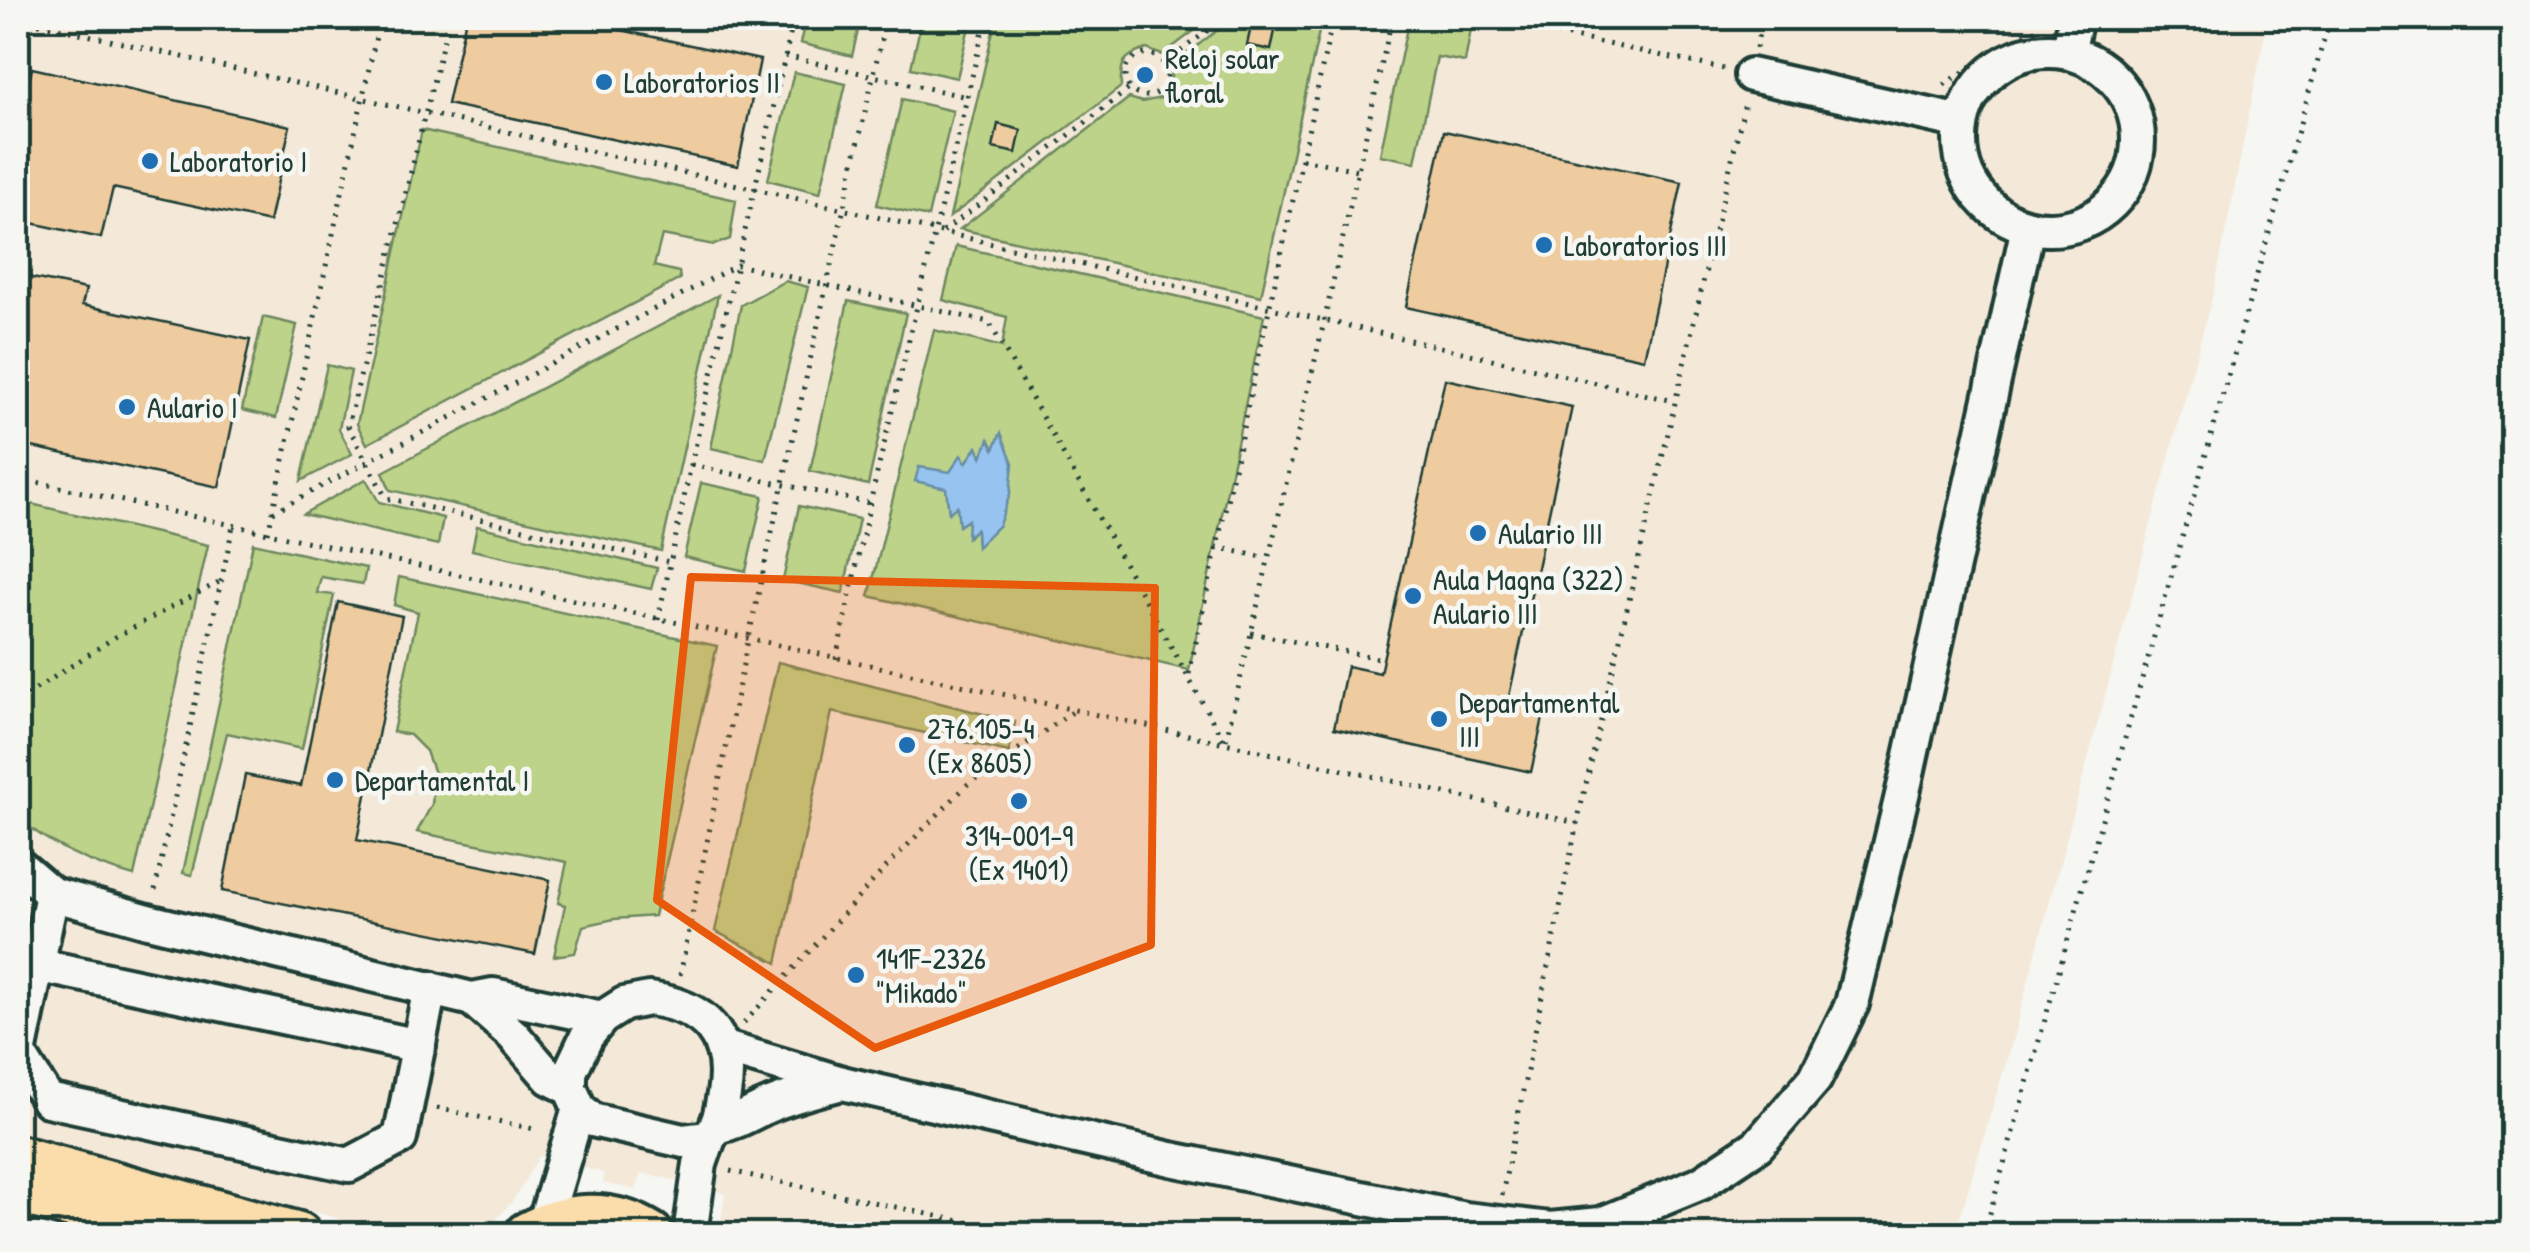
<svg xmlns="http://www.w3.org/2000/svg" width="2530" height="1252" font-family="'Patrick Hand',sans-serif">
  <rect width="100%" height="100%" fill="#f6f6f2"/>
  <filter id="ink" filterUnits="userSpaceOnUse"><feTurbulence type="fractalNoise" baseFrequency=".01" numOctaves="2"/><feDisplacementMap in="SourceGraphic" scale="20" xChannelSelector="R" yChannelSelector="G"/><feConvolveMatrix kernelMatrix="1 2 1 2 8 2 1 2 1" color-interpolation-filters="sRGB"/></filter>
  <g filter="url(#ink)">
    <path fill="#f4e9d9" d="M 18,18 L 2268,18 L 2215,286 L 2012,1042 L 1955,1234 L 719,1234 L 725,1195 L 714,1189 L 641,1173 L 636,1190 L 603,1183 L 604,1173 L 539,1156 L 515,1198 L 495,1221 L 473,1234 L 396,1234 L 18,1132 Z"/>
    <g fill="#bdd38a" stroke="#6e885f" stroke-width="2.5" fill-rule="evenodd">
      <path d="M 806,18 L 861,18 L 852,56 L 800,43 Z"/>
      <path d="M 922,18 L 971,18 L 957,78 L 911,68 Z"/>
      <path d="M 996,18 L 1211,18 L 1162,55 L 1147,49 C 1123,56 1120,62 1121,87 L 950,217 Z"/>
      <path d="M 1233,18 L 1322,18 L 1261,296 L 960,229 L 1129,98 L 1142,102 L 1161,98 L 1171,84 L 1171,66 Z"/>
      <path d="M 1409,18 L 1471,29 L 1465,62 L 1437,57 L 1415,162 L 1380,155 Z"/>
      <path d="M 794,72 L 846,84 L 820,193 L 768,180 Z"/>
      <path d="M 902,99 L 953,111 L 928,217 L 877,205 Z"/>
      <path d="M 422,130 L 736,200 L 730,239 L 714,245 L 662,235 L 654,266 L 679,272 L 680,279 L 367,444 L 357,424 Z"/>
      <path d="M 956,246 L 1264,316 L 1189,670 L 869,596 L 934,330 L 1002,347 L 1007,317 L 943,300 ZM 1000,435 L 977,546 L 976,528 L 969,536 L 969,519 L 960,525 L 957,504 L 949,511 C 945,486 946,478 961,456 L 965,464 L 977,448 L 982,458 L 990,441 L 994,450 Z"/>
      <path d="M 785,281 L 808,287 L 765,460 L 711,448 L 741,305 Z"/>
      <path d="M 718,295 L 661,551 L 390,490 L 383,472 Z"/>
      <path d="M 848,301 L 906,313 L 868,485 L 810,471 Z"/>
      <path d="M 263,317 L 297,325 L 276,418 L 242,410 Z"/>
      <path d="M 327,365 L 351,371 L 339,429 L 352,454 L 301,481 Z"/>
      <path d="M 366,479 L 379,502 L 443,518 L 438,545 L 303,514 Z"/>
      <path d="M 701,483 L 763,496 L 746,571 L 684,557 Z"/>
      <path d="M 18,501 L 208,545 L 134,876 C 90,864 52,847 18,818 Z"/>
      <path d="M 799,506 L 859,519 L 843,593 L 783,580 Z"/>
      <path d="M 477,526 L 657,568 L 651,589 L 472,550 Z"/>
      <path d="M 253,543 L 366,568 L 363,584 L 321,577 L 317,593 L 334,595 L 302,749 L 227,733 L 192,875 L 183,873 Z"/>
      <path d="M 399,577 L 717,646 L 654,916 L 614,919 L 583,926 L 575,953 L 554,956 L 565,905 L 558,903 L 567,862 L 417,832 L 432,804 L 435,776 L 426,751 L 410,735 L 393,732 L 418,612 L 394,605 Z"/>
      <path d="M 778,662 L 1015,722 L 1009,752 L 832,712 L 777,963 L 715,931 Z"/>
    </g>
    <path fill="#97c3f1" stroke="#678da5" stroke-width="2.5" d="M 1001,433 L 1013,463 L 1010,494 L 999,525 L 977,547 L 976,529 L 967,537 L 968,520 L 959,526 L 957,506 L 949,513 L 946,488 L 915,481 L 919,467 L 950,472 L 961,455 L 966,463 L 977,447 L 982,457 L 989,439 L 994,449 Z"/>
    <g fill="#efcca0" stroke="#1f3d34" stroke-width="2.5">
      <path d="M 466,18 L 623,18 L 621,30 L 760,60 L 738,166 L 447,104 Z"/>
      <path d="M 1252,22 L 1276,26 L 1271,50 L 1247,45 Z"/>
      <path d="M 32,68 L 290,126 L 269,222 L 113,188 L 101,238 L 18,220 L 18,135 Z"/>
      <path d="M 998,124 L 1021,130 L 1016,153 L 993,148 Z"/>
      <path d="M 1444,131 L 1682,182 L 1644,359 L 1406,307 Z"/>
      <path d="M 18,275 L 86,289 L 82,305 L 250,340 L 219,487 L 18,444 Z"/>
      <path d="M 1445,379 L 1572,407 L 1508,701 L 1545,709 L 1531,772 L 1334,728 L 1347,666 L 1380,673 Z"/>
      <path d="M 338,602 L 402,616 L 357,840 L 550,880 L 535,954 L 222,891 L 245,775 L 301,786 Z"/>
    </g>
    <g fill="none" stroke-linecap="round" stroke-linejoin="round">
      <g stroke="#1f3d34" stroke-width="40">
        <g id="minor">
          <circle cx="2049" cy="140" r="89"/>
          <path d="M 2068,53 L 2076,18"/>
          <path d="M 1751,75 L 1961,122"/>
          <path d="M 18,865 L 52,894 L 148,921 L 472,999 L 493,995 L 602,1018"/>
          <path d="M 52,894 L 19,1054 L 48,1100 L 349,1165 L 400,1138 L 430,988"/>
          <path d="M 37,965 L 419,1046"/>
          <path d="M 472,999 L 513,1035 L 550,1078 L 570,1088"/>
          <path d="M 649,999 C 705,1006 734,1037 724,1094 C 721,1111 719,1125 709,1138 L 683,1141 L 592,1120 L 579,1108 L 570,1088 L 570,1072 L 587,1036 L 602,1018 L 624,1004 Z"/>
          <path d="M 722,1047 L 842,1083 L 1171,1159 L 1465,1219 L 1550,1229 L 1601,1224 L 1701,1183 L 1758,1145 L 1815,1079 L 1852,1004 L 1905,783 L 2028,227"/>
          <path d="M 717,1127 C 735,1123 747,1116 763,1108 C 788,1097 815,1090 842,1083"/>
          <path d="M 544,1225 L 579,1108"/>
          <path d="M 690,1234 L 700,1164 L 709,1138"/>
        </g>
      </g>
      <g stroke="#1f3d34" stroke-width="50">
        <g id="major">
          <path d="M 18,1157 L 299,1234"/>
          <path d="M 18,1192 L 177,1234"/>
          <path d="M 527,1234 C 566,1213 611,1209 651,1234"/>
        </g>
      </g>
      <g stroke="#1f3d34" stroke-width="5" stroke-dasharray="2.5 8" stroke-linecap="butt">
        <path d="M 449,18 L 348,426 L 386,498 L 670,562"/>
        <path d="M 1485,18 L 1724,69"/>
        <path d="M 18,19 L 1674,401"/>
        <path d="M 1756,48 L 1762,18"/>
        <circle cx="1146" cy="75" r="21"/>
        <path d="M 785,56 L 967,97"/>
        <path d="M 1164,64 L 1224,18"/>
        <path d="M 1944,85 L 1997,49 L 2042,27"/>
        <path d="M 1302,159 L 1357,170"/>
        <path d="M 943,232 L 1129,89"/>
        <path d="M 691,465 L 869,503"/>
        <path d="M 18,478 L 1225,743 L 1577,823"/>
        <path d="M 273,512 L 737,265 L 989,322 L 1225,743"/>
        <path d="M 268,533 L 380,18"/>
        <path d="M 1216,547 L 1267,558"/>
        <path d="M 658,620 L 691,465 L 794,18"/>
        <path d="M 1251,633 L 1383,659"/>
        <path d="M 836,659 L 870,503 L 986,18"/>
        <path d="M 1189,674 L 1333,18"/>
        <path d="M 18,701 L 115,637 L 221,581"/>
        <path d="M 1226,740 L 1324,322 L 1392,18"/>
        <path d="M 155,890 L 233,526"/>
        <path d="M 680,975 L 748,640 L 886,18"/>
        <path d="M 744,1023 L 886,867 L 968,784 L 1074,711"/>
        <path d="M 437,1108 L 539,1130"/>
        <path d="M 730,1171 L 1020,1234"/>
        <path d="M 1502,1195 L 1577,823 L 1745,103"/>
        <path d="M 1984,1234 L 2330,18"/>
      </g>
      <use href="#minor" stroke="#f6f6f2" stroke-width="32"/>
      <use href="#major" stroke="#fbddab" stroke-width="42"/>
    </g>
  </g>
  <path fill="#e8590c" fill-opacity="0.2" stroke="#e8590c" stroke-width="8" stroke-linejoin="round" d="M 691,577 L 1155,588 L 1151,945 L 875,1048 L 657,900 Z"/>
  <g fill="#1f6fb2" stroke="#f6f6f2" stroke-width="4">
    <circle cx="1145" cy="75" r="10"/>
    <circle cx="604" cy="82" r="10"/>
    <circle cx="150" cy="161" r="10"/>
    <circle cx="1544" cy="245" r="10"/>
    <circle cx="127" cy="407" r="10"/>
    <circle cx="1478" cy="533" r="10"/>
    <circle cx="1413" cy="596" r="10"/>
    <circle cx="1439" cy="719" r="10"/>
    <circle cx="907" cy="745" r="10"/>
    <circle cx="335" cy="780" r="10"/>
    <circle cx="1019" cy="801" r="10"/>
    <circle cx="856" cy="975" r="10"/>
  </g>
  <g text-anchor="middle" dominant-baseline="central" stroke-width="9" stroke-linejoin="round" paint-order="stroke">
    <g font-size="30" fill="#1f3d34" stroke="#f6f6f2" text-anchor="start">
      <text x="1165" y="58">Reloj solar<tspan x="1165" dy="34">floral</tspan></text>
      <text x="624" y="82">Laboratorios II</text>
      <text x="170" y="161">Laboratorio I</text>
      <text x="1564" y="245">Laboratorios III</text>
      <text x="147" y="407">Aulario I</text>
      <text x="1498" y="533">Aulario III</text>
      <text x="1433" y="579">Aula Magna (322)<tspan x="1433" dy="34">Aulario III</tspan></text>
      <text x="1459" y="702">Departamental<tspan x="1459" dy="34">III</tspan></text>
      <text x="927" y="728">276.105-4<tspan x="927" dy="34">(Ex 8605)</tspan></text>
      <text x="355" y="780">Departamental I</text>
      <text x="1019" y="835" text-anchor="middle">314-001-9<tspan x="1019" dy="34">(Ex 1401)</tspan></text>
      <text x="876" y="958">141F-2326<tspan x="876" dy="34">"Mikado"</tspan></text>
    </g>
  </g>
  <rect width="2530" height="1252" fill="none" stroke="#f6f6f2" stroke-width="60"/>
  <rect x="30" y="30" width="2470" height="1192" fill="none" stroke="#1f3d34" stroke-width="4" filter="url(#ink)"/>
</svg>
